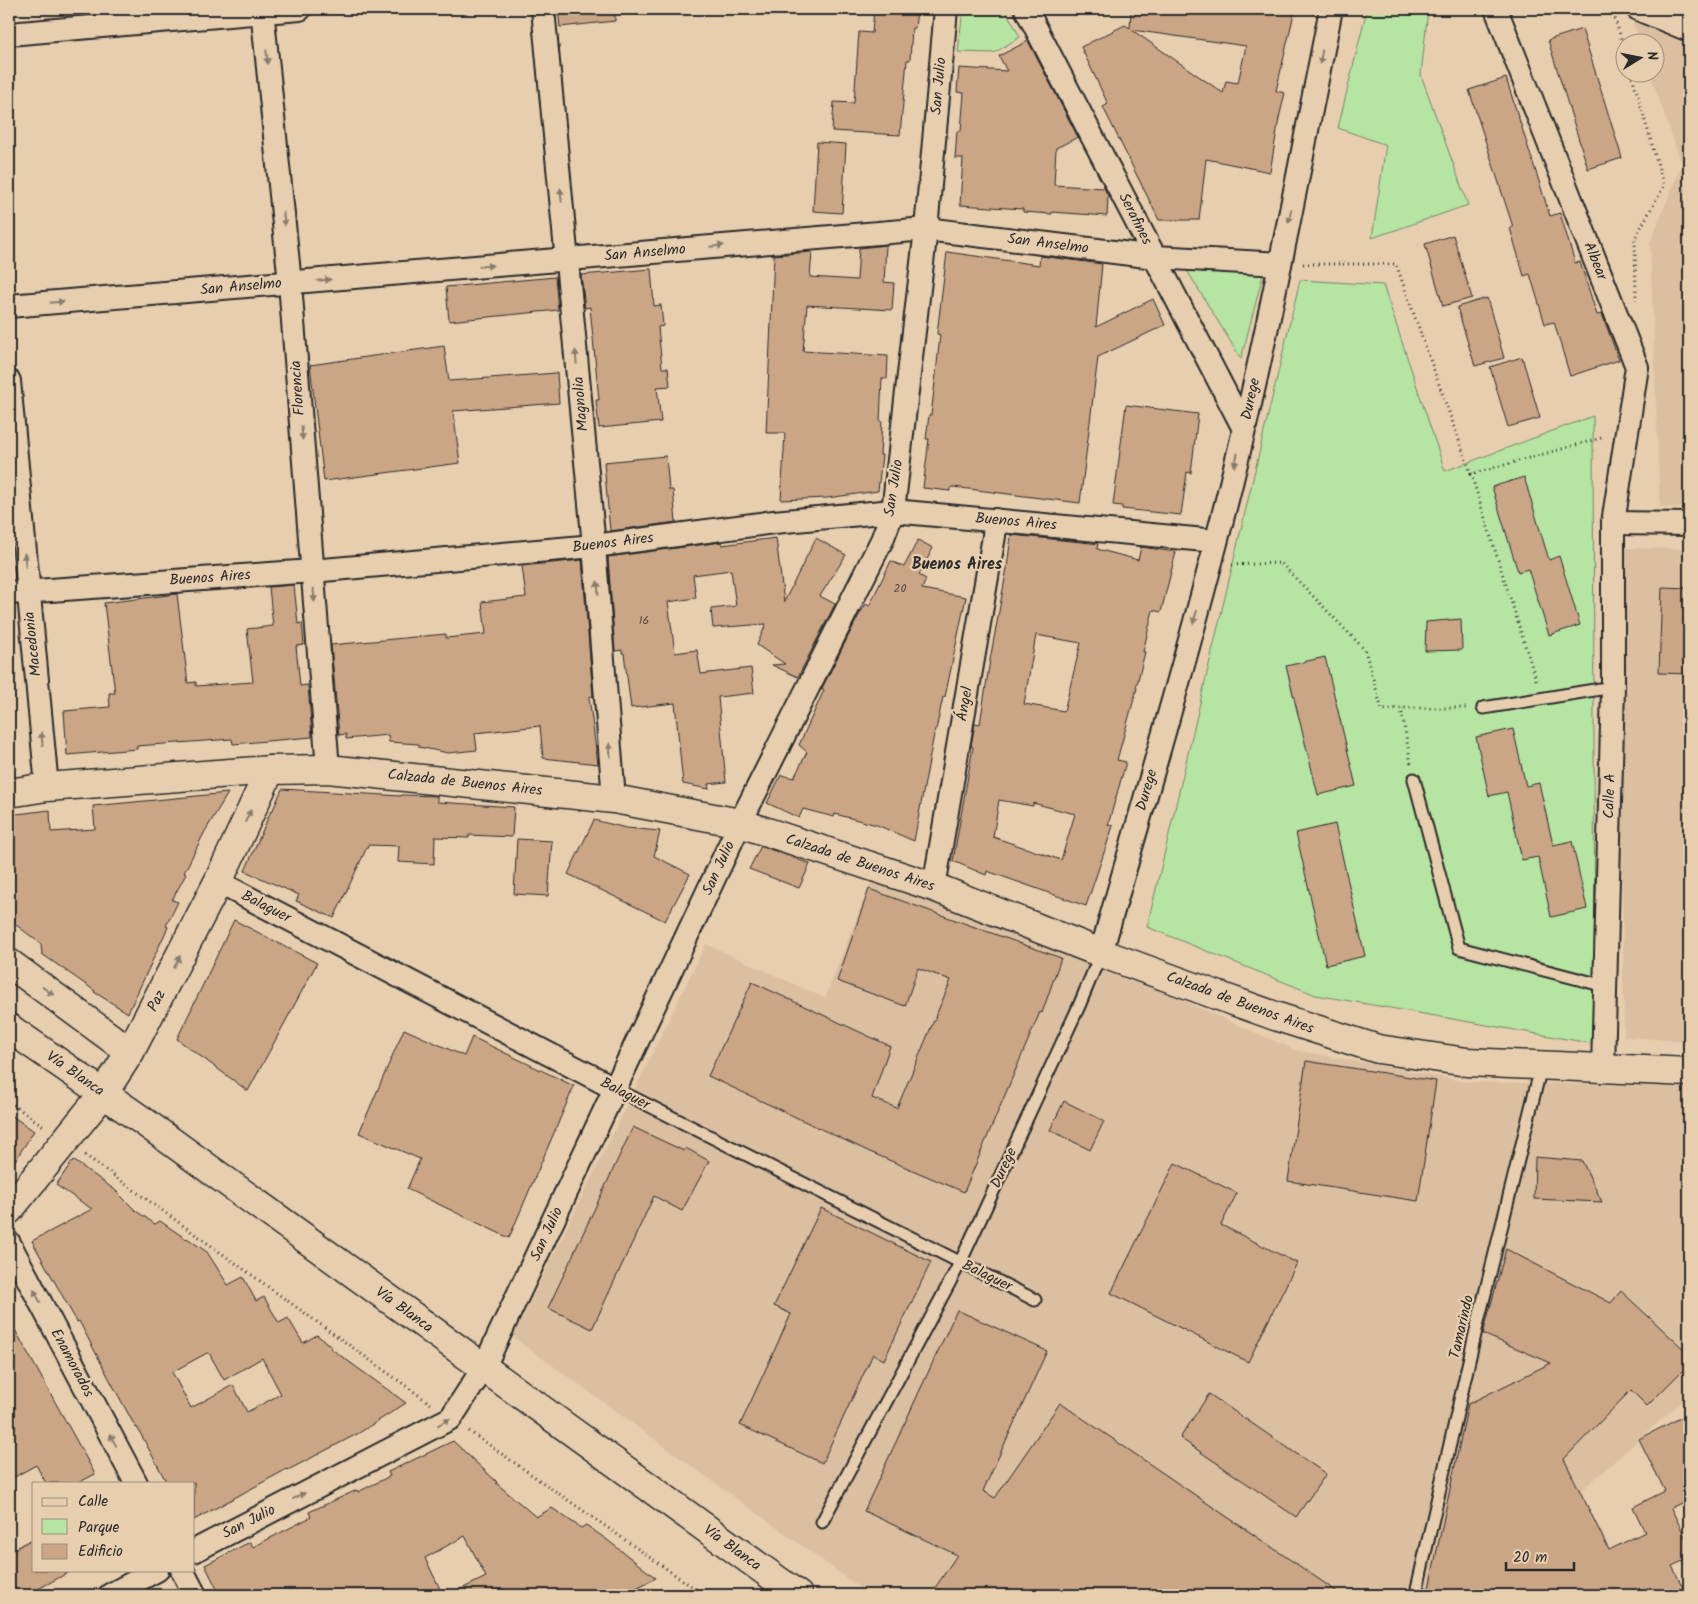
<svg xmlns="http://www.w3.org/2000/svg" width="1698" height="1604" font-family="Kalam,sans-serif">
  <rect width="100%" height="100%" fill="#e7ceaf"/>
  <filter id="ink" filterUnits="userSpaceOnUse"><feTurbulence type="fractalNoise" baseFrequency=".02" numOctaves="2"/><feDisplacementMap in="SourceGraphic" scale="10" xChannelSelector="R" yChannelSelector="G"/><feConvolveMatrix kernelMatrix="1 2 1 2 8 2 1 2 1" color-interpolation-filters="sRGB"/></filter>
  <g filter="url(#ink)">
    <g fill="#dbbfa1">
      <path d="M 1632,20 L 1689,44 L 1689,508 L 1660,507 L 1650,242 L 1682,165 L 1650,73 L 1656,72 L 1656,42 L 1640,42 Z"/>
      <path d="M 1622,548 L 1689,549 L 1689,1041 L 1624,1037 L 1620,724 Z"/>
      <path d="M 872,879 L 1098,963 L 1295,1050 L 1467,1082 L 1689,1086 L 1689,1395 L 1580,1492 L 1633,1595 L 870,1595 L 513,1337 L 706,944 L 825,998 Z"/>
    </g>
    <g fill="#b6e4a2" stroke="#708866">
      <path d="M 963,9 L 1005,9 L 1020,37 L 994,53 L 958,52 Z"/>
      <path d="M 1367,9 L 1428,9 L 1421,75 L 1468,205 L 1372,238 L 1386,145 L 1338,128 Z"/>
      <path d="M 1183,264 L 1264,271 L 1241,359 Z"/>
      <path d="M 1300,280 L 1383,285 L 1445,471 L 1593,416 L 1595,1044 L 1316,995 L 1147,927 Z"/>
    </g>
    <g fill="#cba686" stroke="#2b2b2b" fill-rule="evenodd">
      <path d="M 558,9 L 615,9 L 615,21 L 560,27 Z"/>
      <path d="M 874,9 L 917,9 L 915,28 L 912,28 L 910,60 L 907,60 L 900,135 L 832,131 L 834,102 L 854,103 L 859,32 L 872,33 Z"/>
      <path d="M 1131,9 L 1295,9 L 1276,91 L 1285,93 L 1279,118 L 1270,172 L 1206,159 L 1199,220 L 1159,220 L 1103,107 L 1108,104 L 1081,47 L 1125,25 L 1130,28 ZM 1132,30 L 1246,46 L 1238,83 L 1226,81 L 1223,93 Z"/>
      <path d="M 1582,29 L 1622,158 L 1588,169 L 1548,40 Z"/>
      <path d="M 1028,41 L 1078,137 L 1056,148 L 1054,185 L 1104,188 L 1108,196 L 1107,216 L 1052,212 L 1052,214 L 1023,212 L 1023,209 L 960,205 L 963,158 L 955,158 L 957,131 L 961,131 L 964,93 L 957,92 L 959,68 L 1007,71 L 999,56 Z"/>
      <path d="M 1506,78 L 1550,216 L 1560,213 L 1575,263 L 1580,262 L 1597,315 L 1602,314 L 1619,360 L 1570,376 L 1554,322 L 1545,324 L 1530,274 L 1524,276 L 1510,228 L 1513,227 L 1469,90 Z"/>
      <path d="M 817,142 L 846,144 L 842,213 L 813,211 Z"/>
      <path d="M 1453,235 L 1472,298 L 1443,306 L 1425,244 Z"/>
      <path d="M 886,245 L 884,282 L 894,283 L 892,310 L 807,305 L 803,351 L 888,356 L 887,379 L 882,378 L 880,421 L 882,421 L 880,455 L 882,455 L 878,491 L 827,498 L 781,500 L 785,433 L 766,433 L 774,255 L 812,252 L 810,277 L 857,280 L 859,248 Z"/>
      <path d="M 947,252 L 1039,265 L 1040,256 L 1102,264 L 1096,327 L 1153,299 L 1165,325 L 1098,357 L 1080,503 L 953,487 L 950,488 L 950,491 L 923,488 L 929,439 L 926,439 L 929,415 L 931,415 L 936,374 L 940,335 L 937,334 Z"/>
      <path d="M 651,269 L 654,306 L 661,305 L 663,326 L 658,327 L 662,368 L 668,368 L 670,386 L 657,387 L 661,422 L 599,428 L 596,400 L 599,400 L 590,307 L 585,308 L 581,275 Z"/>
      <path d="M 555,277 L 558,310 L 449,321 L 446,287 Z"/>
      <path d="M 1487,298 L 1504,358 L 1475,366 L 1457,307 Z"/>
      <path d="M 444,346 L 449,381 L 557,373 L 559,403 L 453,411 L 460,463 L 324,481 L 310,365 Z"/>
      <path d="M 1522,357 L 1540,418 L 1508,427 L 1490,367 Z"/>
      <path d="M 1126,405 L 1198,414 L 1191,473 L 1187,472 L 1181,515 L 1122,509 L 1122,506 L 1113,505 Z"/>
      <path d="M 666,456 L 669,490 L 673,490 L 676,522 L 610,531 L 604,462 Z"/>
      <path d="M 1524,477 L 1549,560 L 1559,556 L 1580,625 L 1549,635 L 1528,569 L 1518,572 L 1492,487 Z"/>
      <path d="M 1011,535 L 1091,543 L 1098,544 L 1097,549 L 1138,560 L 1141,547 L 1176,552 L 1161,612 L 1153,610 L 1143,652 L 1145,652 L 1136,688 L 1137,688 L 1117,760 L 1126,762 L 1108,825 L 1113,826 L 1086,906 L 987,871 L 986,875 L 953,861 L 973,747 L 971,746 L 975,723 L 980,724 L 990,660 L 1007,568 ZM 1036,635 L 1081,643 L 1064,711 L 1024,704 ZM 999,800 L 1033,806 L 1033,803 L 1075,814 L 1061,860 L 993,837 Z"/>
      <path d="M 776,538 L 784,602 L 816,538 L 846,555 L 820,596 L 835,604 L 798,677 L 772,665 L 785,664 L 757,645 L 766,624 L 713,628 L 711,609 L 736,606 L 731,570 L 693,575 L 696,598 L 668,602 L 675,653 L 697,650 L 701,674 L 751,668 L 754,693 L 718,697 L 726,782 L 708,784 L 709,789 L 683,784 L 675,703 L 631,708 L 624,653 L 622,653 L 622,650 L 615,651 L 608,557 L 722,542 L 722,545 Z"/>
      <path d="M 918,540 L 933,548 L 919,575 L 926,579 L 922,589 L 966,597 L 945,697 L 943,697 L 936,730 L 935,729 L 914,841 L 877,825 L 835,814 L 834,817 L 803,809 L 799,818 L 767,803 L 781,775 L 794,778 L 807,752 L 799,745 L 824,690 L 822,688 L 859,615 L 866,604 L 869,606 L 891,561 L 904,567 Z"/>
      <path d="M 582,560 L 593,696 L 589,697 L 598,764 L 543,758 L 540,726 L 475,733 L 477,750 L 448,753 L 419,747 L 419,744 L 389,742 L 388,735 L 346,739 L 346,734 L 339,735 L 331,645 L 446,634 L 446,638 L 486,634 L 482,602 L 526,597 L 522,566 Z"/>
      <path d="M 294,585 L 298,624 L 302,623 L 304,645 L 296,646 L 300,686 L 308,685 L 312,737 L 233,744 L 232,739 L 137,746 L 137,749 L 67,755 L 64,711 L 110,707 L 109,693 L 115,693 L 104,603 L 177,594 L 188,683 L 196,682 L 196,686 L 253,682 L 247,629 L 273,626 L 269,587 Z"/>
      <path d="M 1662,587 L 1689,588 L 1689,674 L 1659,673 Z"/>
      <path d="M 1461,619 L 1462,650 L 1425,651 L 1426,622 Z"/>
      <path d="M 1325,657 L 1356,786 L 1318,795 L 1286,666 Z"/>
      <path d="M 1513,729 L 1526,786 L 1539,783 L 1553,845 L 1572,841 L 1587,909 L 1551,917 L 1538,857 L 1522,860 L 1507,792 L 1489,796 L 1476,737 Z"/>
      <path d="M 282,789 L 401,796 L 401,795 L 437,796 L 437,802 L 514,807 L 512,837 L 469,835 L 469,838 L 435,837 L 434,864 L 398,862 L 399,846 L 368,845 L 334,918 L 296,901 L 299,895 L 245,871 L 271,811 L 272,812 Z"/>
      <path d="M 228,793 L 204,833 L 184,873 L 186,874 L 172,900 L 178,902 L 166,926 L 168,927 L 128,1013 L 94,992 L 95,991 L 42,954 L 41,944 L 15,924 L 9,867 L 9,815 L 50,810 L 51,832 L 95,829 L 93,806 Z"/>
      <path d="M 594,820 L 626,828 L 660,831 L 654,856 L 690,874 L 665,921 L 568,874 Z"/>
      <path d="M 1335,824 L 1365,956 L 1326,965 L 1296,833 Z"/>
      <path d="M 517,839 L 552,841 L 548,896 L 514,894 Z"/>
      <path d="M 761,846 L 810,864 L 799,888 L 749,869 Z"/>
      <path d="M 869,889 L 1061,958 L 1042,1013 L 1040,1012 L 964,1192 L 870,1152 L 708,1076 L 752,982 L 890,1046 L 872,1098 L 897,1108 L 951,980 L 918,968 L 905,1006 L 837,981 Z"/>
      <path d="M 234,920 L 317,963 L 248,1091 L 177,1039 Z"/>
      <path d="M 404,1029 L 464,1056 L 472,1037 L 574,1086 L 509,1238 L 407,1189 L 420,1159 L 359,1133 Z"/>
      <path d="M 1306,1061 L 1436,1081 L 1418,1201 L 1288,1181 Z"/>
      <path d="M 1064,1101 L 1104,1121 L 1090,1150 L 1050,1130 Z"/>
      <path d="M 9,1114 L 34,1131 L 9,1170 Z"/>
      <path d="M 633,1127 L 684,1151 L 686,1148 L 709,1161 L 682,1211 L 654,1196 L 592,1329 L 548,1308 Z"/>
      <path d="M 1535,1157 L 1582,1161 L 1602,1202 L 1534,1199 Z"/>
      <path d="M 73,1160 L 115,1190 L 136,1211 L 155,1224 L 160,1221 L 186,1239 L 187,1238 L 207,1252 L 228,1285 L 243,1277 L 256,1301 L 264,1297 L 279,1323 L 288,1318 L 303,1343 L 317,1335 L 332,1347 L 330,1348 L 406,1403 L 359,1433 L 288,1470 L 287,1469 L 194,1520 L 194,1483 L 167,1483 L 137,1427 L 136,1428 L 111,1382 L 79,1321 L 77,1322 L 32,1241 L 92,1209 L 56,1185 ZM 207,1353 L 209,1353 L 224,1380 L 262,1358 L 281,1394 L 247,1412 L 233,1385 L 191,1408 L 172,1372 Z"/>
      <path d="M 1175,1163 L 1237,1193 L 1221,1225 L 1297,1263 L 1248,1362 L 1111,1293 Z"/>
      <path d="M 821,1208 L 931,1262 L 884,1360 L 873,1354 L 822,1463 L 740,1425 L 791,1314 L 774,1306 Z"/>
      <path d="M 1506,1249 L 1611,1303 L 1621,1291 L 1689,1354 L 1689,1364 L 1647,1406 L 1631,1390 L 1564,1459 L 1609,1550 L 1645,1532 L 1633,1507 L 1665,1491 L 1639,1439 L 1684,1416 L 1689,1425 L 1689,1499 L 1671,1508 L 1689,1545 L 1689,1558 L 1672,1566 L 1687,1595 L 1432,1595 L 1429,1588 L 1468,1404 L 1551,1363 L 1483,1334 Z"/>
      <path d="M 957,1310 L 1047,1351 L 983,1491 L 995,1498 L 1060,1403 L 1342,1595 L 946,1595 L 935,1588 L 957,1555 L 864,1511 Z"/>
      <path d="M 9,1319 L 95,1474 L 78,1483 L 46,1483 L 36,1465 L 9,1480 Z"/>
      <path d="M 1209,1394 L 1326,1474 L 1296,1517 L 1180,1438 Z"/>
      <path d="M 453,1441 L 497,1482 L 496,1483 L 536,1517 L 552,1508 L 581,1528 L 586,1525 L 606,1539 L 656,1578 L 622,1595 L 449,1595 L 486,1577 L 465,1536 L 425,1558 L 443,1595 L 220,1595 L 205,1565 L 250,1542 L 253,1547 L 311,1517 L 309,1512 L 357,1490 L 358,1492 L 390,1476 L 388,1472 Z"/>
      <path d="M 34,1538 L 34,1570 L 73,1570 L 27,1595 L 9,1595 L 9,1552 Z"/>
    </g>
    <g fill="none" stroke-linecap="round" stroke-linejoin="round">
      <g stroke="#2b2b2b" stroke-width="15">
        <g id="lane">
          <path d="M 1483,708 L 1613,687"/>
          <path d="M 1414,779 L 1459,948 L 1605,986"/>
          <path d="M 616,1089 L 1035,1300"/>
          <path d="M 822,1522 L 960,1263 L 1079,1006 L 1101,953"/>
          <path d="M 1417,1595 L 1416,1593 L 1476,1330 L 1541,1067"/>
        </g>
      </g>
      <g stroke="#2b2b2b" stroke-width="26">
        <g id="street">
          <path d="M 262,9 L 290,283 L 328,769"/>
          <path d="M 543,9 L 594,546 L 614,799"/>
          <path d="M 1026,9 L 1244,429"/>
          <path d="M 1496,9 L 1637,367 L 1613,523 L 1613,687 L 1603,1069"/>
          <path d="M 1638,9 L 1689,30"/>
          <path d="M 9,34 L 300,9"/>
          <path d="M 9,306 L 926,229 L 1155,257 L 1280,264"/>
          <path d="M 9,381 L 47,787"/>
          <path d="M 1613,523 L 1689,524"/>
          <path d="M 9,593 L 312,571 L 594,546 L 774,522 L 893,511 L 1216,541"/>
          <path d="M 218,882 L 616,1089"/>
          <path d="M 934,887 L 994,536 L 995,520"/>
          <path d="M 1101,953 C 1150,779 1203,605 1244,430 C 1277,290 1303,149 1331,9"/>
          <path d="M 9,1243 L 136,1483"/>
          <path d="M 194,1551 L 451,1418 L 484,1367 L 740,823 L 882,540 L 893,511 L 926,229 L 946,9"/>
          <path d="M 182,1570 L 195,1595"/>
          <path d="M 110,1595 L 157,1570"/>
        </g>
      </g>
      <g stroke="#2b2b2b" stroke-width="31">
        <g id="secondary">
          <path d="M 9,793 L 47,787 L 270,770 L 328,769 L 614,799 L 740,823 L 934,887 L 1101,953 L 1211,993 L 1278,1017 L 1378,1049 L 1467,1062 L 1689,1072"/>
          <path d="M 9,963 L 130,1052"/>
          <path d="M 9,1210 L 103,1094 L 130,1052 L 218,882 L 270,770"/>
        </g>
      </g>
      <g stroke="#2b2b2b" stroke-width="31">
        <path id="primary" d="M 9,1028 L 143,1121 L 798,1595"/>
      </g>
      <g stroke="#2b2b2b" stroke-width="3" stroke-dasharray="1 4" stroke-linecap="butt">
        <path d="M 1612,9 L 1626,54"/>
        <path d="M 1631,72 L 1664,186 L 1635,238 L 1636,300"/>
        <path d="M 1303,264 L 1396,264 L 1471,474 L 1605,437"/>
        <path d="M 1471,474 L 1537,683"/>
        <path d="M 1232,565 L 1281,563 L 1365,650 L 1382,710 L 1401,708 L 1469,708"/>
        <path d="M 1401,708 L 1411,764"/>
        <path d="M 9,1102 L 45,1127"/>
        <path d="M 85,1155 L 431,1404"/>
        <path d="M 469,1431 L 704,1595"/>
      </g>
      <use href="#lane" stroke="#e7ceaf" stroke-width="11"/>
      <use href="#street" stroke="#e7ceaf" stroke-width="22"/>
      <use href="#secondary" stroke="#e7ceaf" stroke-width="28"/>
      <use href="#primary" stroke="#e7ceaf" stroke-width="28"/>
    </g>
    <defs><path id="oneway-solid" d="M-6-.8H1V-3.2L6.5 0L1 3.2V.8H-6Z" transform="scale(1.25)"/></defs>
    <g fill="#897c6d">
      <use href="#oneway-solid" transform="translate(267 57) rotate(84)"/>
      <use href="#oneway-solid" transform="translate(1321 57) rotate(101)"/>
      <use href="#oneway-solid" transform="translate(561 195) rotate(-95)"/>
      <use href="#oneway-solid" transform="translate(1290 216) rotate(101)"/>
      <use href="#oneway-solid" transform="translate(284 219) rotate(84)"/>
      <use href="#oneway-solid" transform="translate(717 246) rotate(-5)"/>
      <use href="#oneway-solid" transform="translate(486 266) rotate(-5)"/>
      <use href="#oneway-solid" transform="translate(324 280) rotate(-5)"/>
      <use href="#oneway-solid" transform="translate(57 302) rotate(-5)"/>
      <use href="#oneway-solid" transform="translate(576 357) rotate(-95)"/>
      <use href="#oneway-solid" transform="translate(302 433) rotate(86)"/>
      <use href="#oneway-solid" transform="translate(1236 460) rotate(104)"/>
      <use href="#oneway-solid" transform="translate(25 560) rotate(-95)"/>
      <use href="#oneway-solid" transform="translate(598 588) rotate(-94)"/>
      <use href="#oneway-solid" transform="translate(314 595) rotate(86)"/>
      <use href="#oneway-solid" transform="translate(1195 617) rotate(106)"/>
      <use href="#oneway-solid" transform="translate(42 739) rotate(-96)"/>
      <use href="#oneway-solid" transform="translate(610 750) rotate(-94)"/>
      <use href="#oneway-solid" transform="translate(248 816) rotate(-65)"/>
      <use href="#oneway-solid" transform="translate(177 962) rotate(-63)"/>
      <use href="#oneway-solid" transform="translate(48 991) rotate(36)"/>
      <use href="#oneway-solid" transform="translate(37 1296) rotate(-118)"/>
      <use href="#oneway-solid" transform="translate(444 1422) rotate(-28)"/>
      <use href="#oneway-solid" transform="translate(113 1440) rotate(-118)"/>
      <use href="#oneway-solid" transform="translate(299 1496) rotate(-27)"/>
    </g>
  </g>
  <g text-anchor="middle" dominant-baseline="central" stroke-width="4.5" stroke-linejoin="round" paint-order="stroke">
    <g font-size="12" fill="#534a42">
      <text x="900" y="588">20</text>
      <text x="644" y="620">16</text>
    </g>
    <g font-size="15" fill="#2b2b2b" stroke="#e7ceaf">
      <text transform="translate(939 86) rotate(-85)">San Julio</text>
      <text transform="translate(1135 219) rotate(63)">Serafines</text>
      <text transform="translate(1048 244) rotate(7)">San Anselmo</text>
      <text transform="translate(645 253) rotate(-5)">San Anselmo</text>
      <text transform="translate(1595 261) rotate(68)">Albear</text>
      <text transform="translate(241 287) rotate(-5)">San Anselmo</text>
      <text transform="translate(298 388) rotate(-94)">Florencia</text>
      <text transform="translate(1251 399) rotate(-78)">Durege</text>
      <text transform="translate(581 404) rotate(-95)">Magnolia</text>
      <text transform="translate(894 488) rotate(-81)">San Julio</text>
      <text transform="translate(1016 522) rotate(5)">Buenos Aires</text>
      <text transform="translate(613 543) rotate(-7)">Buenos Aires</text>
      <text transform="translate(210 578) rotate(-4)">Buenos Aires</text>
      <text transform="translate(33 644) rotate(-96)">Macedonia</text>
      <text transform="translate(965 704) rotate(-80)">Ángel</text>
      <text transform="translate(465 783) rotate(6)">Calzada de Buenos Aires</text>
      <text transform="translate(1147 790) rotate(-74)">Durege</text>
      <text transform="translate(1610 796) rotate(-88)">Calle A</text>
      <text transform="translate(860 863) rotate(18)">Calzada de Buenos Aires</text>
      <text transform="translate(719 868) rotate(-65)">San Julio</text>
      <text transform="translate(266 907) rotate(27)">Balaguer</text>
      <text transform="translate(157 1001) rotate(-63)">Paz</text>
      <text transform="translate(1240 1003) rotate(20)">Calzada de Buenos Aires</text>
      <text transform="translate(75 1074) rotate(35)">Vía Blanca</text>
      <text transform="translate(625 1094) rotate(27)">Balaguer</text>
      <text transform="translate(1004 1168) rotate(-65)">Durege</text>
      <text transform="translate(547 1234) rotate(-65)">San Julio</text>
      <text transform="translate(987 1276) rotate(26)">Balaguer</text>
      <text transform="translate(404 1310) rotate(36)">Vía Blanca</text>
      <text transform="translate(1462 1327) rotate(-77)">Tamarindo</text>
      <text transform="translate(72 1363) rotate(62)">Enamorados</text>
      <text transform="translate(249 1522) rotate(-27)">San Julio</text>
      <text transform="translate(732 1548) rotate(36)">Vía Blanca</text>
    </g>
    <g font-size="16" font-weight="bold" fill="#2b2b2b" stroke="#e7ceaf">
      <text x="957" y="564">Buenos Aires</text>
    </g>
  </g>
  <rect width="1698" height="1604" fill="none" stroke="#e7ceaf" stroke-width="30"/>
  <rect x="15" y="15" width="1668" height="1574" fill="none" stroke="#2b2b2b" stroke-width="2" filter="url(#ink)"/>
  <rect x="32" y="1482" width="162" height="90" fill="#e7ceaf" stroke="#9c8d7a"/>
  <rect x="42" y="1498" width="25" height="8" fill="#e7ceaf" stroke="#9c8d7a"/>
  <text x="78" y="1506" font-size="15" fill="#2b2b2b">Calle</text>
  <rect x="42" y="1519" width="25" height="15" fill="#b6e4a2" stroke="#9c8d7a"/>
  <text x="78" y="1532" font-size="15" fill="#2b2b2b">Parque</text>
  <rect x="42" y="1544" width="25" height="15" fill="#cba686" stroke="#9c8d7a"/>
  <text x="78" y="1556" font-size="15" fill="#2b2b2b">Edificio</text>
  <g transform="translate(1640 58) rotate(80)"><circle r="24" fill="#e7ceaf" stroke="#9c8d7a"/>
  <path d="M0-4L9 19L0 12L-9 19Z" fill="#2b2b2b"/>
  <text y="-8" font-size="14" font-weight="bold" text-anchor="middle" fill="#2b2b2b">N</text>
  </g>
  <path d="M1506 1562v8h68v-8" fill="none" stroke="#2b2b2b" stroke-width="2.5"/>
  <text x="1513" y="1562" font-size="15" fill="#2b2b2b" stroke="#e7ceaf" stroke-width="4" paint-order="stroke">20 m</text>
</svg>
